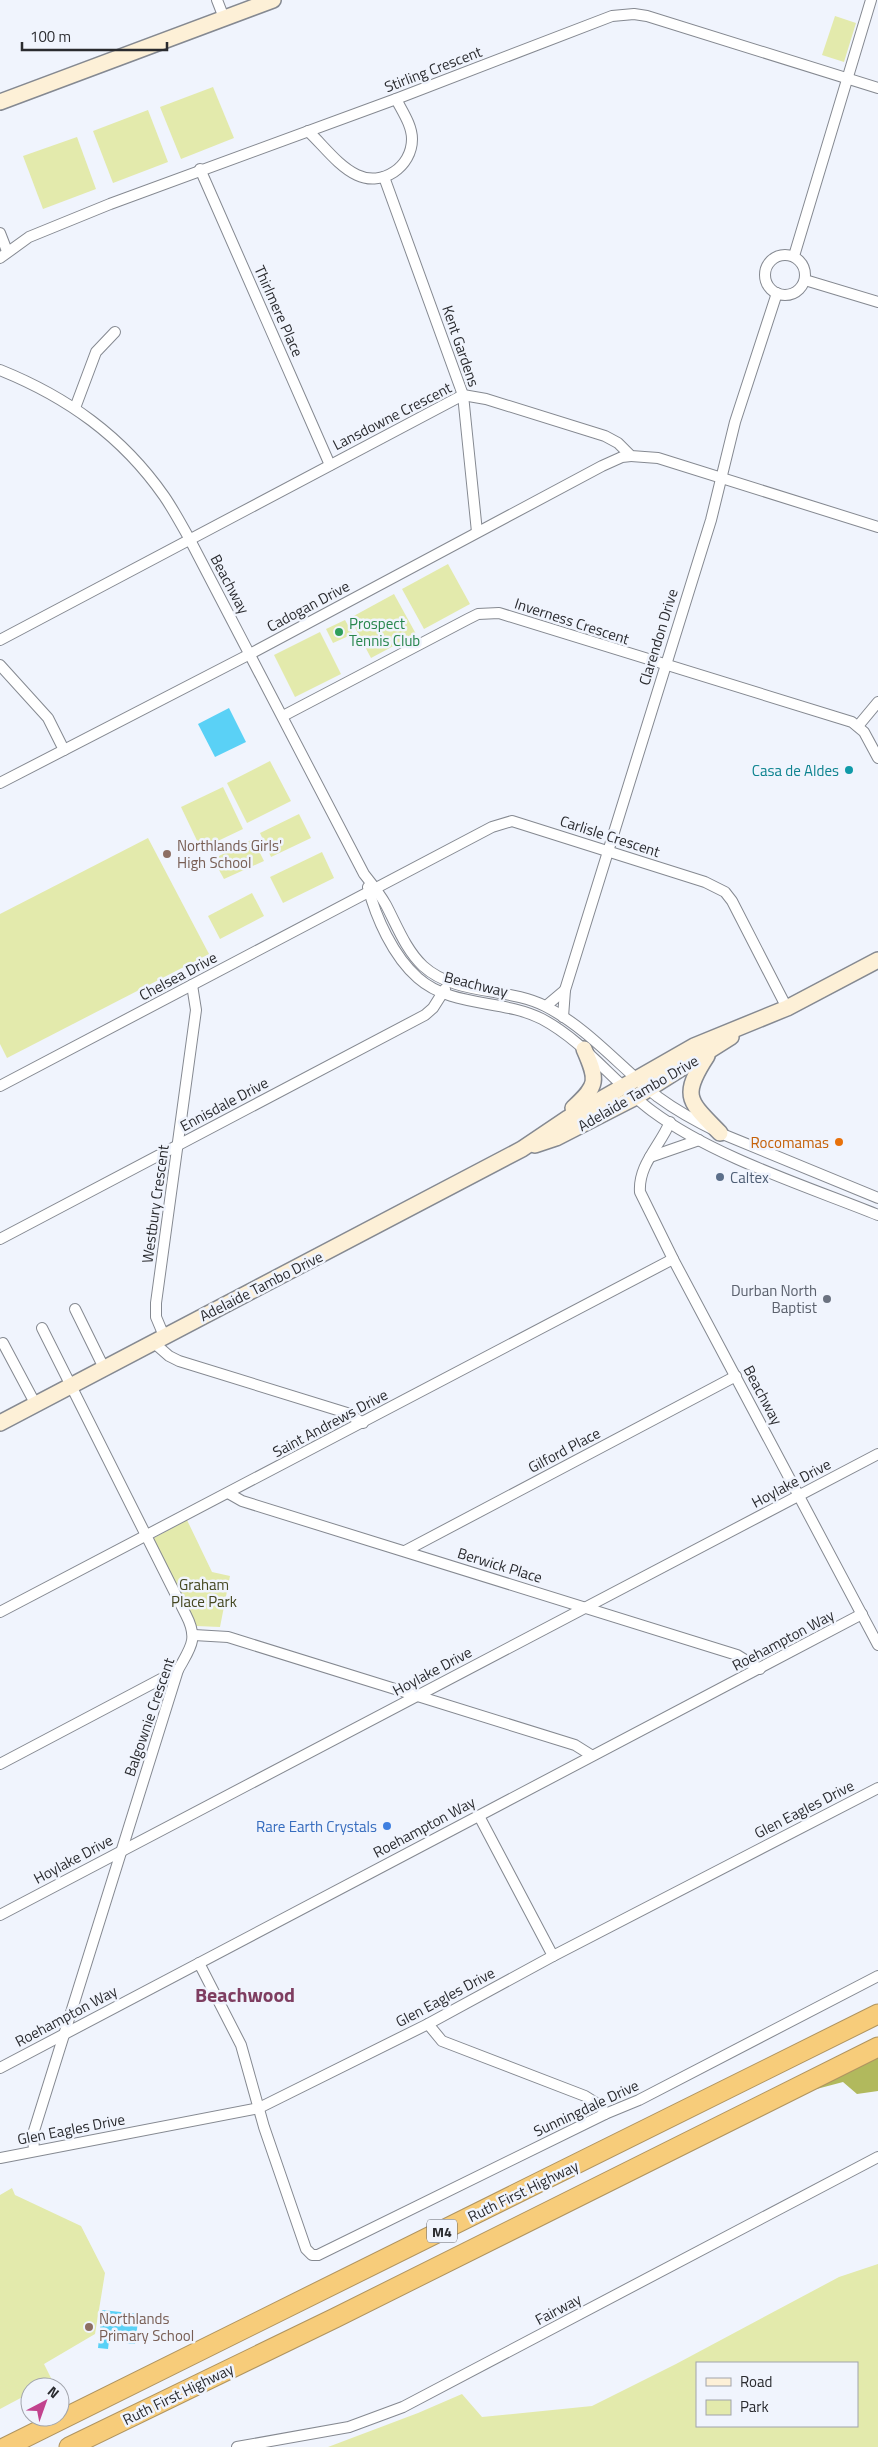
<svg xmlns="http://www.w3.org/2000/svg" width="878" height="2447" font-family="'Titillium Web',sans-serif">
  <rect width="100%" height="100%" fill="#f0f4fd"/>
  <g fill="#e3eaac" fill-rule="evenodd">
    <path d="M 835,16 L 856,23 L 844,62 L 822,55 Z"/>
    <path d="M 213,87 L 234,138 L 181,159 L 160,107 Z"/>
    <path d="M 148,110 L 168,162 L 113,183 L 93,131 Z"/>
    <path d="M 77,137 L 96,189 L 43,209 L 23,156 Z"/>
    <path d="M 448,564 L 470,604 L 424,629 L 402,589 Z"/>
    <path d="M 394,594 L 416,634 L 371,658 L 350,618 Z"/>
    <path d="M 345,620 L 353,634 L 333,643 L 326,629 Z"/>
    <path d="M 320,632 L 341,674 L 295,697 L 274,655 Z"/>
    <path d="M 270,761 L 291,801 L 247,823 L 227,783 Z"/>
    <path d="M 223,787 L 243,829 L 201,849 L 181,807 Z"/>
    <path d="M 299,814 L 311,838 L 271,857 L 260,833 Z"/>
    <path d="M 148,838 L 209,954 L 7,1058 L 0,1044 L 0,914 Z"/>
    <path d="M 253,839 L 264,861 L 224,879 L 213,859 Z"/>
    <path d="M 322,852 L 334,878 L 283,903 L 270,877 Z"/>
    <path d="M 252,893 L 264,916 L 220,939 L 208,916 Z"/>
    <path d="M 187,1520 L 212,1572 L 230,1576 L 220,1627 L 196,1626 L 152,1539 Z"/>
    <path d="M 12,2188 L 15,2195 L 81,2226 L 105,2273 L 95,2334 L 44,2364 L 53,2382 L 42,2387 L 30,2387 L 30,2393 L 0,2409 L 0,2195 Z"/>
    <path d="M 878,2264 L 878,2447 L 328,2447 L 418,2413 L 462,2394 L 482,2417 L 592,2406 L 676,2364 L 839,2277 ZM 697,2363 L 857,2363 L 857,2426 L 697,2426 Z"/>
  </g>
  <path fill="#b1b95d" d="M 878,2056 L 878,2091 L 857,2094 L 843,2082 L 809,2091 Z"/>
  <g fill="#5ad1f6">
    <path d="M 229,708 L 246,742 L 215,757 L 198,724 Z"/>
    <path d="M 102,2310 L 139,2314 L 135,2344 L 109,2341 L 108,2349 L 98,2348 Z"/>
  </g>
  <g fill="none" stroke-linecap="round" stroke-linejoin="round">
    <g stroke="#858991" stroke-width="12">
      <g id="street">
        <path d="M 217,0 L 224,18"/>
        <path d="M 308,131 C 323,145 338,166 357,175 C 382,187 412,167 412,139 C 412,125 402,111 396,99"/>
        <path d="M 200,169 L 330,465"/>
        <path d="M 384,177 L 463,395 L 477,532"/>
        <path d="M 0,233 L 7,251"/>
        <circle cx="785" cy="275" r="20"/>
        <path d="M 794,256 L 871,0"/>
        <path d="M 0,258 L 29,237 L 110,204 L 396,99 L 612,16 L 634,14 L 647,16 L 878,88"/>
        <path d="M 805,280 L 878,302"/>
        <path d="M 0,370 C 67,397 122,436 164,496 C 173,509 181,524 189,538 L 364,874 C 372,884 380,894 386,905 C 397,926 406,950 423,966 C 456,996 508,987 545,1006 C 588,1028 621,1068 658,1097 C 677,1111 699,1123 720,1133 L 878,1198"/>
        <path d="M 75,408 L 96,352 L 115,332"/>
        <path d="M 0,640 L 463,395 L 486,399 L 605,436 L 618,443 L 631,456 L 658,458 L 878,527"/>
        <path d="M 0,665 L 48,718 L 64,750"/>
        <path d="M 283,716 L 468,619 L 478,614 L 499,613 L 852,722 L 864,732 L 878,758"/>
        <path d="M 858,726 L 878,702"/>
        <path d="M 0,783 L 250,654 L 602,466 L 622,457 L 631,456"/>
        <path d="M 368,887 C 376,918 393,956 418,978 C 452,1008 503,999 542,1019 C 585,1042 613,1082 652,1111 C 714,1157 806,1186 878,1215"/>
        <path d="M 546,1006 L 565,990"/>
        <path d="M 563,1017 L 565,990 L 711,520 L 735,422 L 777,293"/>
        <path d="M 0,1086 L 492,827 L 512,821 L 705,882 L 725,892 L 732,901 L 787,1008"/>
        <path d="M 670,1122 C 660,1146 638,1165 640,1192 L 673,1259 L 878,1645"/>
        <path d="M 650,1157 L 699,1140"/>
        <path d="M 0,1239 L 425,1015 L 433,1008 L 445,989"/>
        <path d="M 75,1309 L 104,1368"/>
        <path d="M 164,1336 L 156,1317 L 156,1303 L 196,1010 L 192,985"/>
        <path d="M 153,1342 L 169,1356 L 179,1361 L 347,1413 L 363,1423"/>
        <path d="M 3,1343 L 36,1405"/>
        <path d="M 228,1493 L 242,1501 L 737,1655 L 760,1669"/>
        <path d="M 405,1551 L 736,1376"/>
        <path d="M 0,1612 L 673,1259"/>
        <path d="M 194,1635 L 228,1637 L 244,1642 L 575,1745 L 591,1755"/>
        <path d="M 0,1764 L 178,1670"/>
        <path d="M 479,1816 L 553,1956"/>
        <path d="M 0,1915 L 878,1454"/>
        <path d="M 199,1963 L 241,2045 L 264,2127 L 306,2249 L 312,2255 L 318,2255 L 605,2114 L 639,2100 L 878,1976"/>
        <path d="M 428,2024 L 442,2041 L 585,2096 L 601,2106 L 605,2114"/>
        <path d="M 0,2068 L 862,1614"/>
        <path d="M 34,2151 L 33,2134 L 178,1670 C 190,1648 199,1640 186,1615 L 42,1328"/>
        <path d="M 0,2158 L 259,2108 L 428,2024 L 553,1956 L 878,1788"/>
        <path d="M 237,2447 L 349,2427 L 403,2407 L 878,2157"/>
      </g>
    </g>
    <g stroke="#858991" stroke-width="18">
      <g id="secondary">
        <path d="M 0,102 L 273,0"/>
        <path d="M 707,1056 C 680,1097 689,1101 720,1133"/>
        <path d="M 573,1108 C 598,1085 598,1081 584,1049"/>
        <path d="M 535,1145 L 556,1138 L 636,1097 L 731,1037"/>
        <path d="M 0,1423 L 522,1149 L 568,1118 L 694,1046 L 787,1008 L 878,960"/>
      </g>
    </g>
    <g stroke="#af9460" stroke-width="21">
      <g id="highway">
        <path d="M 6,2447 L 878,2014"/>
        <path d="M 69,2447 L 335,2318 L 878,2047"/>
      </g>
    </g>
    <use href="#street" stroke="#fff" stroke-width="10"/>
    <use href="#secondary" stroke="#fdf0d7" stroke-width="15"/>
    <use href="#highway" stroke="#f7cc7a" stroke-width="19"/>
  </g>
  <circle fill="#2e9e5b" stroke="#f0f4fd" stroke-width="2" cx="339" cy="632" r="5"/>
  <circle fill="#0f9aa8" stroke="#f0f4fd" stroke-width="2" cx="849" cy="770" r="5"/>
  <g fill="#8d6e63" stroke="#f0f4fd" stroke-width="2">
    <circle cx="167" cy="854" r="5"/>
    <circle cx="89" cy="2327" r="5"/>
  </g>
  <circle fill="#e8710a" stroke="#f0f4fd" stroke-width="2" cx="839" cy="1142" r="5"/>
  <circle fill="#5c6f8a" stroke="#f0f4fd" stroke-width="2" cx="720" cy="1177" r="5"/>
  <circle fill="#6b7280" stroke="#f0f4fd" stroke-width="2" cx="827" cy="1299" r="5"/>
  <circle fill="#3f7fe0" stroke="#f0f4fd" stroke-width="2" cx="387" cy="1826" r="5"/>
  <g text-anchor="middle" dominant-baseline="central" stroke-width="5" stroke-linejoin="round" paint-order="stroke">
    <rect fill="#f0f4fd" stroke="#65676d" stroke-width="1" x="427" y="2219.5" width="30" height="23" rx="4"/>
    <g font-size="14" font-weight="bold" fill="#2a2b2f">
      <text x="442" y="2231">M4</text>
    </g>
    <g font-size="15" fill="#2a2b2f" stroke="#f0f4fd">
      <text transform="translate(433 69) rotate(-21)">Stirling Crescent</text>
      <text transform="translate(279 311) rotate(66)">Thirlmere Place</text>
      <text transform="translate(461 346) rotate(71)">Kent Gardens</text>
      <text transform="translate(392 416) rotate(-27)">Lansdowne Crescent</text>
      <text transform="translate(230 584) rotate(62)">Beachway</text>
      <text transform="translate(308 606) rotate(-28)">Cadogan Drive</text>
      <text transform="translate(572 621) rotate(18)">Inverness Crescent</text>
      <text transform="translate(658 637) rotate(-73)">Clarendon Drive</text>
      <text transform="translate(610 836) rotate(18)">Carlisle Crescent</text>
      <text transform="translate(178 976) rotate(-28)">Chelsea Drive</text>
      <text transform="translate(476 984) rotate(14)">Beachway</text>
      <text transform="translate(638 1093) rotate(-30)">Adelaide Tambo Drive</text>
      <text transform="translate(224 1104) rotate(-28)">Ennisdale Drive</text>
      <text transform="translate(155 1204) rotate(-82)">Westbury Crescent</text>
      <text transform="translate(261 1286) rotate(-27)">Adelaide Tambo Drive</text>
      <text transform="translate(763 1395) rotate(62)">Beachway</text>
      <text transform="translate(330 1423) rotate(-28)">Saint Andrews Drive</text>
      <text transform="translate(564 1450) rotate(-28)">Gilford Place</text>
      <text transform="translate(791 1483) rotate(-28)">Hoylake Drive</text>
      <text transform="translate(500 1565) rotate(17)">Berwick Place</text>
      <text transform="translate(783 1640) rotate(-28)">Roehampton Way</text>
      <text transform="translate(432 1671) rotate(-28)">Hoylake Drive</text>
      <text transform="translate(149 1717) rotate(-71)">Balgownie Crescent</text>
      <text transform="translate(804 1809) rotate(-27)">Glen Eagles Drive</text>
      <text transform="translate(424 1827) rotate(-28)">Roehampton Way</text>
      <text transform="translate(73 1859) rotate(-28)">Hoylake Drive</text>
      <text transform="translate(445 1997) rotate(-28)">Glen Eagles Drive</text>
      <text transform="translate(66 2016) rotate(-28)">Roehampton Way</text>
      <text transform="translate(586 2108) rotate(-25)">Sunningdale Drive</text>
      <text transform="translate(71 2129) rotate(-11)">Glen Eagles Drive</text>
      <text transform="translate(523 2191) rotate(-26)">Ruth First Highway</text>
      <text transform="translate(558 2309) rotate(-28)">Fairway</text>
      <text transform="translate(178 2394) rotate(-26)">Ruth First Highway</text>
    </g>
    <g font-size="15" fill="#27864d" stroke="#f0f4fd" text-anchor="start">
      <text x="349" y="623">Prospect<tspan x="349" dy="17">Tennis Club</tspan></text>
    </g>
    <g font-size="15" fill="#0d838f" stroke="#f0f4fd" text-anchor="end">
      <text x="839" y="770">Casa de Aldes</text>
    </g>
    <g font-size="15" fill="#785e54" stroke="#f0f4fd" text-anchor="start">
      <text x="177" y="845">Northlands Girls'<tspan x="177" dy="17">High School</tspan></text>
      <text x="99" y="2318">Northlands<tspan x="99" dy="17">Primary School</tspan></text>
    </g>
    <g font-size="15" fill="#c56008" stroke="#f0f4fd" text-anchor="end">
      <text x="829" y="1142">Rocomamas</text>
    </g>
    <g font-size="15" fill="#4e5e75" stroke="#f0f4fd" text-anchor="start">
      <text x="730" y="1177">Caltex</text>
    </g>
    <g font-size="15" fill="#5b616d" stroke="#f0f4fd" text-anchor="end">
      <text x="817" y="1290">Durban North<tspan x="817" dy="17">Baptist</tspan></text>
    </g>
    <g font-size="15" fill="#444720" stroke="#f0f4fd">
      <text x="204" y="1584">Graham<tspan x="204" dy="17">Place Park</tspan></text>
    </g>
    <g font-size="15" fill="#366cbe" stroke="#f0f4fd" text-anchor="end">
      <text x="377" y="1826">Rare Earth Crystals</text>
    </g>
    <g font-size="20" font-weight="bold" fill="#7e3d60" stroke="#f0f4fd">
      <text x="245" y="1994">Beachwood</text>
    </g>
  </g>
  <rect x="696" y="2362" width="162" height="65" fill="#f0f4fd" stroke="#a1a4ab"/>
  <rect x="706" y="2378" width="25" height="8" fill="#fdf0d7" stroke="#a1a4ab"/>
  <text x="740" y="2387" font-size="15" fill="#2a2b2f">Road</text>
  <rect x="706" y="2400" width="25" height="15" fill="#e3eaac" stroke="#a1a4ab"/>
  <text x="740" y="2412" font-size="15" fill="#2a2b2f">Park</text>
  <g transform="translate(45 2402) rotate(41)"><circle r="24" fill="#f0f4fd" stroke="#a1a4ab"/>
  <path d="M0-4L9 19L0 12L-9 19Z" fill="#c2438e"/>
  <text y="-8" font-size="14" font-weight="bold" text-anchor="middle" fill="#2a2b2f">N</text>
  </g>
  <path d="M22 42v8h145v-8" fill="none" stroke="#2a2b2f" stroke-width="2.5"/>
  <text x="30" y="42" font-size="15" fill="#2a2b2f" stroke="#f0f4fd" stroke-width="4" paint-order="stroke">100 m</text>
</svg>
